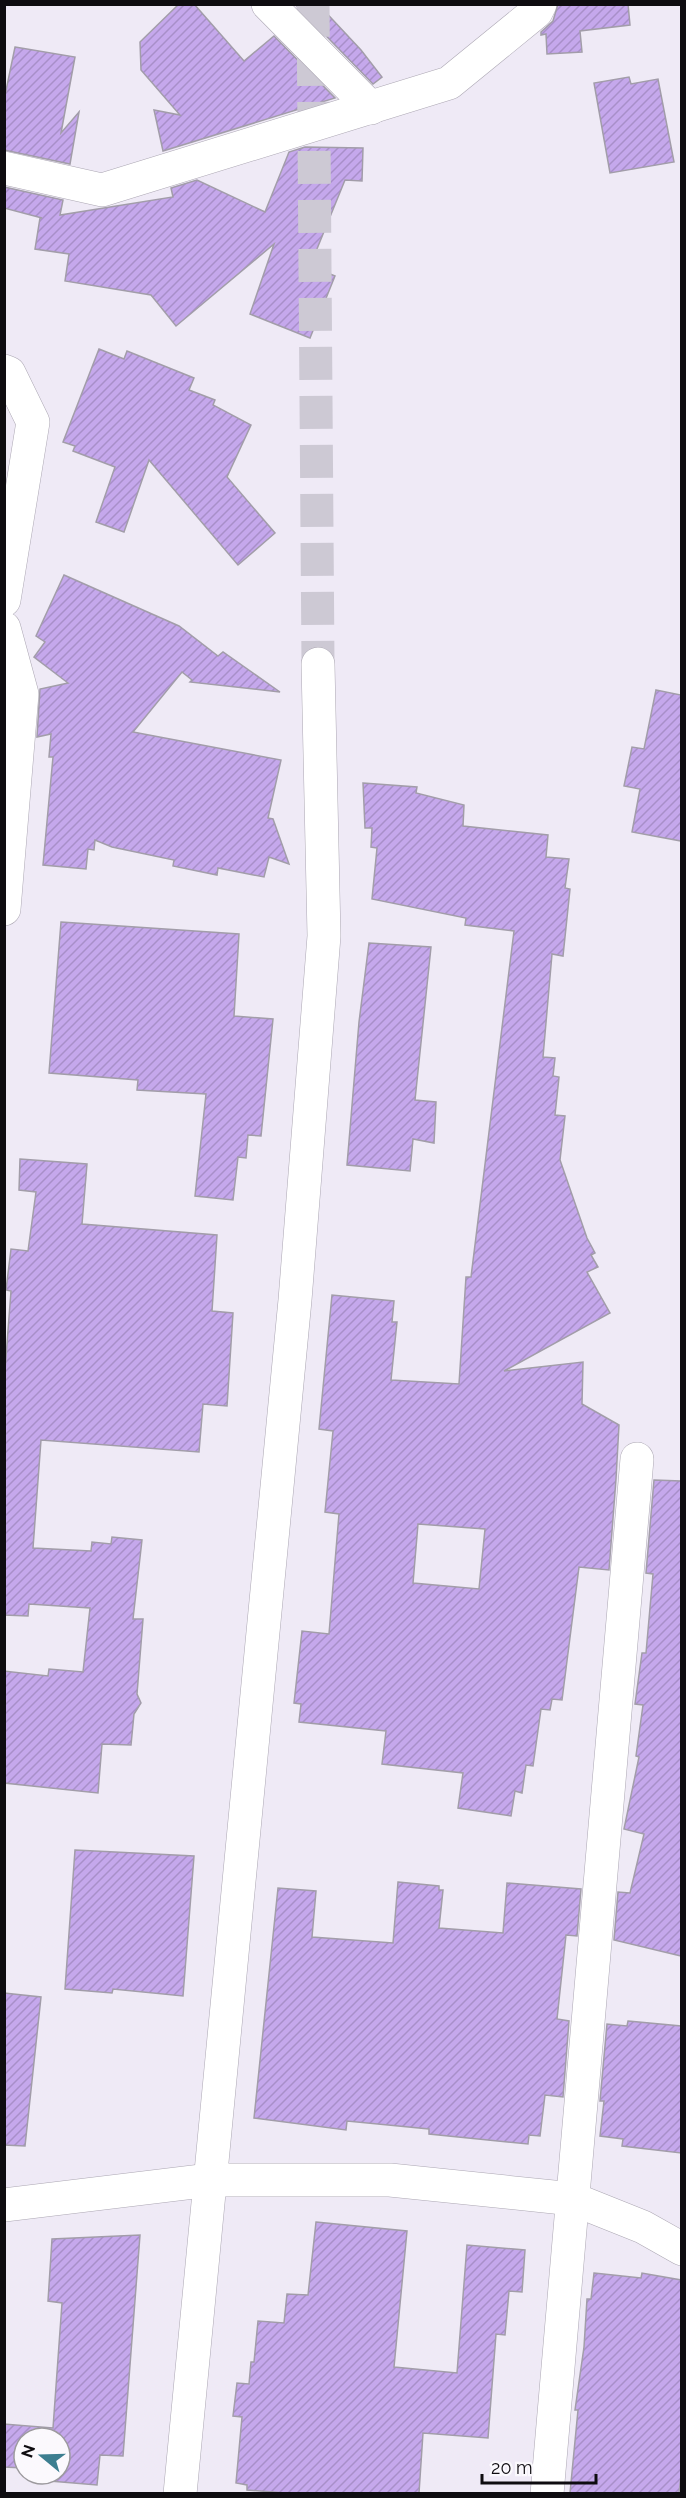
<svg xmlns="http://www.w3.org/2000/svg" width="686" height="2498" font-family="Raleway,sans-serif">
  <defs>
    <pattern id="building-hatch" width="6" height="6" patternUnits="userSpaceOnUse" patternTransform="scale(1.5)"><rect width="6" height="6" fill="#c5a8ec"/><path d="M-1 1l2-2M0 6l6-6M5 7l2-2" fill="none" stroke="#a88fc9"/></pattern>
  </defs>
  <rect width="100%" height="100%" fill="#efeaf6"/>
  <g fill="url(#building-hatch)" stroke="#a29da9" stroke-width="1.5" fill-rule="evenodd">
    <path d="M 179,4 L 194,4 L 244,61 L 274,36 L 335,98 L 163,151 L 154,110 L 180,115 L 141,70 L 140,42 Z"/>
    <path d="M 295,4 L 318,4 L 361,50 L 382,77 L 373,84 Z"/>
    <path d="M 558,4 L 628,4 L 630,25 L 580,31 L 582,52 L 547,54 L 546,34 L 541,35 L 541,32 L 553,21 Z"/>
    <path d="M 15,47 L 75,57 L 61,133 L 79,112 L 70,164 L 4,150 L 4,100 Z"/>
    <path d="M 629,77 L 631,84 L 658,79 L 674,162 L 610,173 L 594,83 Z"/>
    <path d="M 305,147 L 363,148 L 362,181 L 345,180 L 310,266 L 335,276 L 310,338 L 250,314 L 274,244 L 176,326 L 151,295 L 65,281 L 69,254 L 35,249 L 40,218 L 42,218 L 4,208 L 4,187 L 63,200 L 60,215 L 173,197 L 171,188 L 197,180 L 265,212 L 289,152 Z"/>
    <path d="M 99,349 L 124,359 L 127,351 L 194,378 L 189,390 L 215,400 L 213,405 L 251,425 L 227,477 L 275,533 L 238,565 L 149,460 L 124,532 L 96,522 L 115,467 L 73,451 L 75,446 L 63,442 Z"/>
    <path d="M 64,575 L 179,626 L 218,656 L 223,652 L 280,692 L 190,682 L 192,680 L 182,672 L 133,732 L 281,760 L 268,818 L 273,819 L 289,864 L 269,857 L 264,877 L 218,868 L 217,875 L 173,866 L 174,860 L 112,847 L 95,840 L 94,850 L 88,849 L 86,869 L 43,865 L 53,757 L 49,757 L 51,734 L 37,737 L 40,689 L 68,683 L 34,657 L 45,642 L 36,636 Z"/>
    <path d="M 656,690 L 681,695 L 681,841 L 632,832 L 640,789 L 624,786 L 632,747 L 644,749 Z"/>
    <path d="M 363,783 L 417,787 L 416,793 L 464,805 L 463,826 L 548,835 L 546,857 L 569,859 L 565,888 L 570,889 L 563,956 L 552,954 L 543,1057 L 555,1058 L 553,1076 L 559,1077 L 555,1115 L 565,1116 L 560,1160 L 587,1238 L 595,1253 L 591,1255 L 598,1267 L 587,1272 L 610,1313 L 504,1371 L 583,1362 L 582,1404 L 619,1425 L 616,1479 L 609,1570 L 579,1567 L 562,1700 L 552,1699 L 550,1710 L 541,1709 L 533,1766 L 526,1765 L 522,1793 L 515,1791 L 511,1816 L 458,1808 L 463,1773 L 382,1764 L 386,1731 L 299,1722 L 301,1704 L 294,1703 L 302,1631 L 329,1634 L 339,1514 L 325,1512 L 333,1431 L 319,1429 L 332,1295 L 394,1301 L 392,1322 L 397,1322 L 391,1380 L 459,1384 L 466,1277 L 471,1277 L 514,931 L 465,925 L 466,918 L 372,899 L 377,848 L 371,847 L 372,828 L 365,828 ZM 418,1524 L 485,1529 L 479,1589 L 413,1583 Z"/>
    <path d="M 61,922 L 239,934 L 234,1016 L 273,1019 L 261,1136 L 248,1135 L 246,1158 L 238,1157 L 233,1200 L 195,1196 L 206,1094 L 137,1090 L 138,1080 L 49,1073 Z"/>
    <path d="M 369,943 L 431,947 L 415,1100 L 436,1102 L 434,1143 L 413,1139 L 410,1171 L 347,1165 L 359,1022 Z"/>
    <path d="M 20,1159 L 87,1164 L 82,1224 L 217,1235 L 212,1311 L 233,1313 L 227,1406 L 203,1404 L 199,1452 L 41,1440 L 33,1548 L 91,1551 L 92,1542 L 111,1544 L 112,1537 L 142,1540 L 133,1619 L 143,1619 L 137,1694 L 141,1703 L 134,1714 L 131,1745 L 102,1744 L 98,1793 L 4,1783 L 4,1671 L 48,1676 L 49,1669 L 83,1672 L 90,1608 L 29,1604 L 28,1616 L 4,1615 L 4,1383 L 11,1291 L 6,1290 L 11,1249 L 28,1251 L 36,1192 L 19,1190 Z"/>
    <path d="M 654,1480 L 681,1481 L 681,1956 L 614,1940 L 618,1892 L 630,1893 L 644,1834 L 624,1829 L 639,1757 L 636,1756 L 643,1705 L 635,1704 L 642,1653 L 646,1653 L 653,1574 L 646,1573 Z"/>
    <path d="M 75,1850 L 194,1856 L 183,1996 L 113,1989 L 112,1993 L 65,1989 Z"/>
    <path d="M 398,1882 L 439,1886 L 439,1890 L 443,1890 L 439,1928 L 503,1933 L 507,1883 L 581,1889 L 577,1936 L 566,1935 L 557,2019 L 569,2021 L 563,2097 L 545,2095 L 540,2136 L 529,2135 L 528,2144 L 429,2134 L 429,2129 L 347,2121 L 346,2130 L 254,2118 L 278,1888 L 316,1891 L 312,1937 L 393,1943 Z"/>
    <path d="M 4,1993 L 41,1997 L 25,2146 L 4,2145 Z"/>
    <path d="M 628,2021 L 681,2026 L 681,2153 L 622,2146 L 623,2139 L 600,2136 L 604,2101 L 600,2101 L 607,2024 L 627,2026 Z"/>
    <path d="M 316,2222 L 407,2231 L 394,2367 L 457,2373 L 467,2245 L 525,2250 L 522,2292 L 509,2291 L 505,2335 L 496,2334 L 488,2438 L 423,2433 L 419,2493 L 285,2493 L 247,2490 L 247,2485 L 236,2483 L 242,2417 L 233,2416 L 237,2383 L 249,2384 L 251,2362 L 254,2362 L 258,2321 L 284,2323 L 287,2294 L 308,2295 Z"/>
    <path d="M 140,2235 L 123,2456 L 100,2455 L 97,2485 L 50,2481 L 51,2474 L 60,2474 L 60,2438 L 24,2438 L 24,2468 L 4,2467 L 4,2424 L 53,2428 L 62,2303 L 48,2301 L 52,2239 Z"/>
    <path d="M 594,2273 L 641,2278 L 642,2273 L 681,2280 L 681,2476 L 679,2493 L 570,2493 L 578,2410 L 575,2410 L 584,2347 L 587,2299 L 591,2299 Z"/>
  </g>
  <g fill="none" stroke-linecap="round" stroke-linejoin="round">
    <path stroke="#cdc9d4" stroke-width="33" stroke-dasharray="33 16" stroke-linecap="butt" d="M 313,4 L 318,664"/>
    <g stroke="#aca7b3" stroke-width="34">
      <g id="minor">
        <path d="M 268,4 L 371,108"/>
        <path d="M 4,168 L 102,190 L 449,83 L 536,12 L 540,4"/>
        <path d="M 4,371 L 9,373 L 33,422 L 4,600"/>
        <path d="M 4,628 L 22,694 L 4,909"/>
        <path d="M 4,2205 L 210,2180 L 390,2180 L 573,2199 L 643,2227 L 682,2249"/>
        <path d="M 180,2494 L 295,1300 L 324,936 L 318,664"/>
        <path d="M 547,2494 L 637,1459"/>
      </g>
    </g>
    <use href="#minor" stroke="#fff" stroke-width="33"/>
  </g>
  <rect width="686" height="2498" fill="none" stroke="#0e0c10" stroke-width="12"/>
  <g transform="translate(42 2456) rotate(289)"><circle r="28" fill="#fbf9fd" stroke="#9c9a9e" stroke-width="1.5"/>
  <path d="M0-4.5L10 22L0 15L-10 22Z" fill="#3c7e90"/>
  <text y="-9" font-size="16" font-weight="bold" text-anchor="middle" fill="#0e0c10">N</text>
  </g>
  <path d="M482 2474v9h114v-9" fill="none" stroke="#0e0c10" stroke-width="3"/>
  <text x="491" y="2474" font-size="18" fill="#0e0c10" stroke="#fbf9fd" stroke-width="4.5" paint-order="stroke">20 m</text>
</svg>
